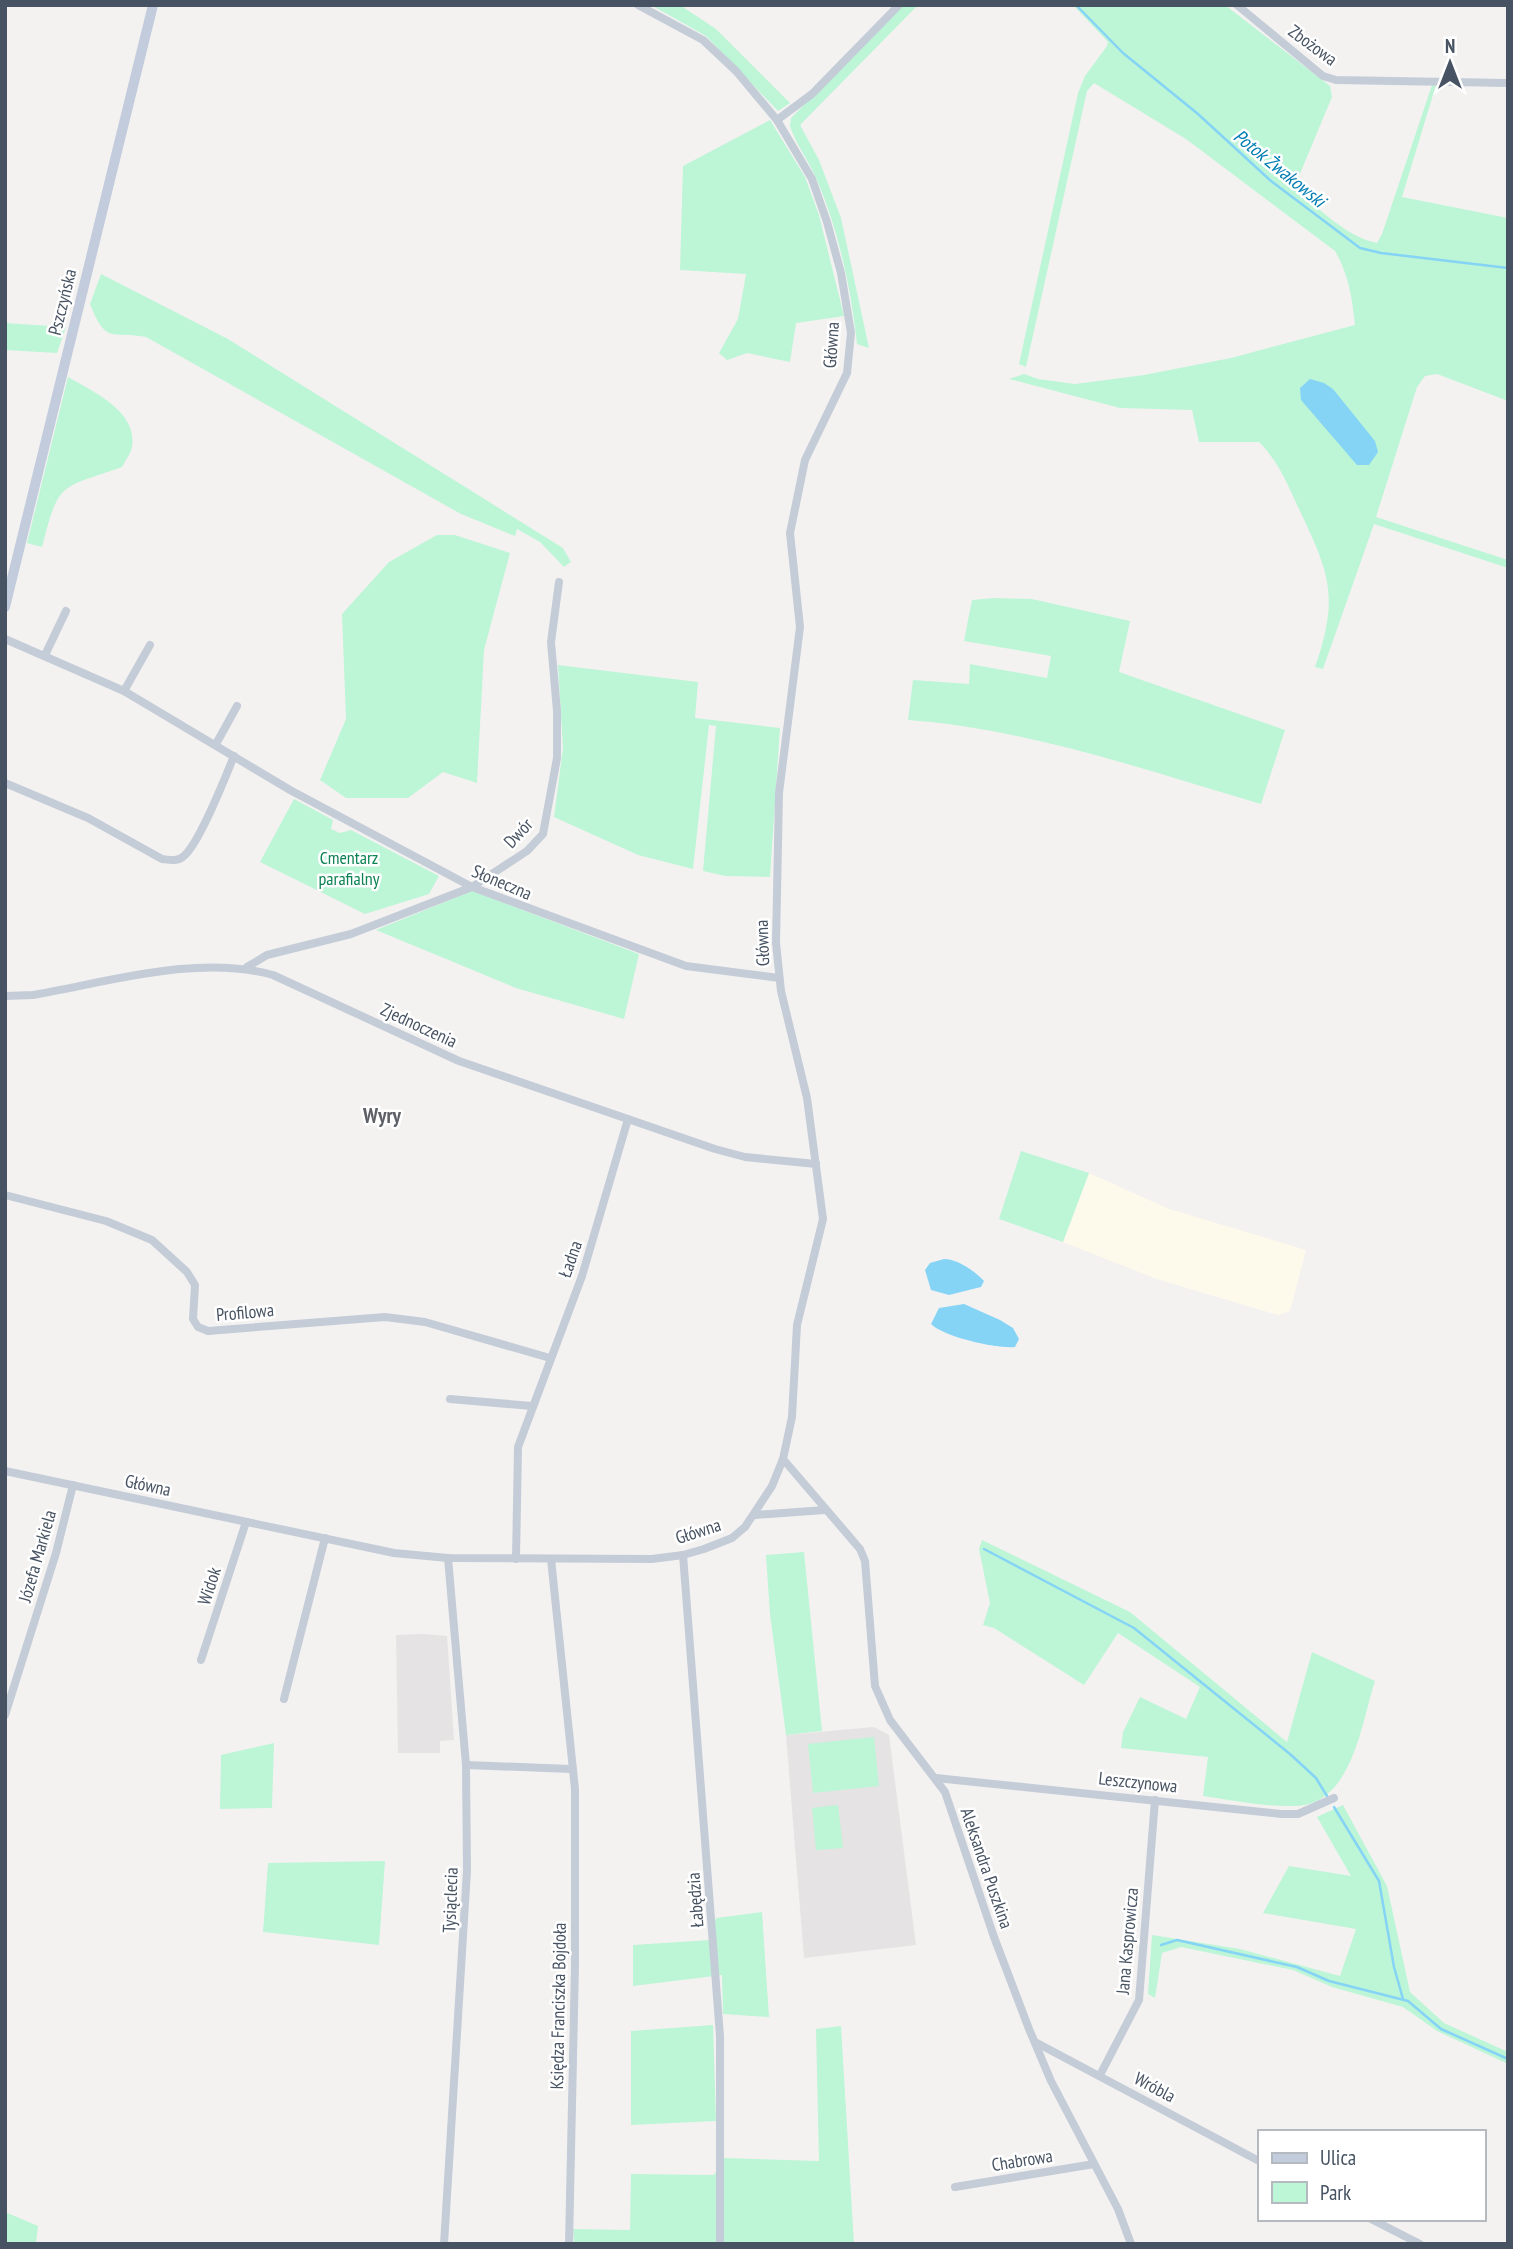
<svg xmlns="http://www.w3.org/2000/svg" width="1513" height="2249" font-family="'PT Sans Narrow',sans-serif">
  <rect width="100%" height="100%" fill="#f4f2f1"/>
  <path fill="#fefaeb" d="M 1089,1173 L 1169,1209 L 1306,1250 L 1290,1311 L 1278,1315 L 1157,1279 L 1063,1242 Z"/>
  <g fill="#e5e3e3">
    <path d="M 424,1634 L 447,1636 L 454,1740 L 440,1741 L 440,1753 L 398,1753 L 396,1635 Z"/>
    <path d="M 874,1727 L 889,1735 L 916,1945 L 804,1958 L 786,1735 Z"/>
  </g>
  <g fill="#bdf5d7">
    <path d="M 651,5 L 680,5 L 716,29 L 790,103 L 778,111 L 706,36 Z"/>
    <path d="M 903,5 L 918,5 L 800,125 L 819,160 L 841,218 L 869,348 L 857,344 C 851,288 839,232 817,180 C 809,161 796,145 790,126 L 791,118 Z"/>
    <path d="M 1073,5 L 1225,5 L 1330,86 L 1332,97 L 1294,188 C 1318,207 1346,237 1377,243 L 1382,234 L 1432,85 L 1436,85 L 1402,197 L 1508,218 L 1508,401 L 1437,374 L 1425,376 L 1417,387 L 1376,517 L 1508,560 L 1508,568 L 1374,524 L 1323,669 L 1315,667 C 1340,596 1329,572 1298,507 C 1287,483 1278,461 1259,442 L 1199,442 L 1192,410 L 1120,408 L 1009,379 L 1024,374 L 1038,379 L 1075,384 L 1144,375 L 1231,358 L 1355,325 C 1352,298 1349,275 1335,251 L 1186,139 L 1094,83 L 1087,91 L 1026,367 L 1019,364 L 1078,93 L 1085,76 L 1107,46 L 1108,42 Z"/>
    <path d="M 770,120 L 805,177 L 819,215 L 844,316 L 796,323 L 790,362 L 747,353 L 727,360 L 719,353 L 738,319 L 746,274 L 680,270 L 683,166 Z"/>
    <path d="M 101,274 L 228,339 L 563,548 L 571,562 L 564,567 L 540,542 L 517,529 L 515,536 L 461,514 L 146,337 C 112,331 106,345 90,304 Z"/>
    <path d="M 5,323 L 66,327 L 57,353 L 5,350 Z"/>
    <path d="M 68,377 C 92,391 138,411 132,447 C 131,453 125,461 122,467 C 60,489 59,480 42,547 L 27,543 Z"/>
    <path d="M 437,535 L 455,535 L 510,553 L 484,650 L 477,783 L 443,772 L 408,798 L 346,798 L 320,780 L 346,719 L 342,614 L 389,562 Z"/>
    <path d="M 994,598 L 1032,599 L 1130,621 L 1119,672 L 1285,730 L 1261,804 C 1145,770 1029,729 908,720 L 913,680 L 969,684 L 970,664 L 1047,678 L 1051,656 L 964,641 L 972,600 Z"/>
    <path d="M 558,665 L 698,682 L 695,718 L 780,728 L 770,877 L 725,876 L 703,871 L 716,726 L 709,725 L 693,869 L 638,855 L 554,817 L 563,748 Z"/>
    <path d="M 294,799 L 333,820 L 331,829 L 340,833 L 351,830 L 439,876 L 429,894 L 365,914 L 260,862 Z"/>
    <path d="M 472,891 L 639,954 L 624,1019 L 516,988 L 376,930 Z"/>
    <path d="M 1021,1151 L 1089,1173 L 1063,1242 L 999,1219 Z"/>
    <path d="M 982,1540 L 1130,1612 L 1287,1742 L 1312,1652 L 1375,1681 C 1361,1724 1352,1806 1294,1806 C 1264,1807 1232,1800 1203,1796 L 1208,1757 L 1121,1748 L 1123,1732 L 1140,1697 L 1186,1719 L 1200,1687 L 1118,1633 L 1084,1685 L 994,1628 L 983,1625 L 990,1603 L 979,1549 Z"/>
    <path d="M 804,1552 L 822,1731 L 786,1735 L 770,1614 L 766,1555 Z"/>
    <path d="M 874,1737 L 879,1786 L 813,1793 L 808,1744 Z"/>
    <path d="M 274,1743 L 272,1808 L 220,1809 L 221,1755 Z"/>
    <path d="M 838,1805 L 843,1848 L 816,1850 L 812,1808 Z"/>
    <path d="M 1343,1805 L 1387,1886 L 1410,1992 L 1444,2023 L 1508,2052 L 1508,2064 L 1437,2031 L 1403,2007 L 1332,1987 L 1293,1970 L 1181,1947 L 1162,1953 L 1155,1998 L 1148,1994 L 1152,1935 L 1240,1949 L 1340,1976 L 1356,1929 L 1263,1913 L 1289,1866 L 1351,1876 L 1317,1817 Z"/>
    <path d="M 385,1861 L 379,1945 L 263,1932 L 268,1863 Z"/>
    <path d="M 762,1912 L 769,2017 L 723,2014 L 722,1975 L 633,1986 L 633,1945 L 710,1940 L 716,1918 Z"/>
    <path d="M 713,2025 L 716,2121 L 631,2125 L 631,2031 Z"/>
    <path d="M 841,2026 L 854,2244 L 574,2244 L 573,2229 L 630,2230 L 631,2174 L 714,2175 L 723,2158 L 819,2161 L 816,2029 Z"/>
    <path d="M 5,2212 L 38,2226 L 36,2244 L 5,2244 Z"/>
  </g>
  <g fill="#85d4f6">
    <path d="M 1310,379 L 1324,383 L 1333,389 L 1375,441 L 1378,452 L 1369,465 L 1357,465 L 1301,400 L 1300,388 Z"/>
    <path d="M 944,1259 C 957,1259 975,1271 984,1281 L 981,1287 L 949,1295 L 931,1290 L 925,1270 L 930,1263 Z"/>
    <path d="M 964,1304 L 1000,1320 L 1013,1328 L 1019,1339 L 1015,1347 C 997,1349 944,1337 931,1324 L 939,1308 Z"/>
  </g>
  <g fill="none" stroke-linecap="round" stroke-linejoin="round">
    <g stroke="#85d4f6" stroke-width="2.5">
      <path d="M 1076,5 L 1123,53 L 1198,114 L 1271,181 L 1360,248 L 1381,253 L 1508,268"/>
      <path d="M 984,1549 L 1134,1628 L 1290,1754 L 1316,1778 L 1327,1796"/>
      <path d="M 1334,1807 L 1379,1881 L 1394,1967 L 1403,1999"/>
      <path d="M 1161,1945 L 1177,1940 L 1297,1967 L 1329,1981 L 1408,2001 L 1441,2029 L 1508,2059"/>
    </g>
    <g stroke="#c4ccd7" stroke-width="8">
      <path d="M 1237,5 L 1323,76 L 1336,80 L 1508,83"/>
      <path d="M 777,120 L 812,94 L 899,5"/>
      <path d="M 5,639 L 124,691 L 290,790 L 472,887 L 686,966 L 779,978"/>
      <path d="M 45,655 L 66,611"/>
      <path d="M 124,691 L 150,645"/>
      <path d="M 216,744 L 237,706"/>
      <path d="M 5,783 L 88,818 L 162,859 C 170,860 177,862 184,856 C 200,842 225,778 234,756"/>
      <path d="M 247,967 L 267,955 L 351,934 L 472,887 L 527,851 L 543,834 L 557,758 L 557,711 L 551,642 L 559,582"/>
      <path d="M 5,996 L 33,995 C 109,982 198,954 273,975 L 459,1061 L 715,1149 L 745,1157 L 816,1164"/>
      <path d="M 5,1195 L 106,1221 L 152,1240 L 187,1272 L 195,1285 L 193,1319 L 198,1327 L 208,1331 L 385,1317 L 425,1322 L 550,1358"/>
      <path d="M 450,1399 L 532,1406"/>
      <path d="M 783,1459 L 860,1549 L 865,1561 L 875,1686 L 890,1720 L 945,1792 L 994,1937 L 1029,2029 L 1051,2081 L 1118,2209 L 1131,2244"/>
      <path d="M 5,1471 L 394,1553 L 448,1558 L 652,1559 L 683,1555 L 704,1549 L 732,1538 L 745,1527 L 772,1486 L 783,1459 L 792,1417 L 797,1325 L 823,1219 L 807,1098 L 781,991 L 776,943 L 779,793 L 800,627 L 790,533 L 805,460 L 847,373 L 851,333 L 841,273 L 827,222 L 812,179 L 777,120 L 736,71 L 703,40 L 638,5"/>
      <path d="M 755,1515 L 825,1510"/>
      <path d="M 683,1555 L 720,2036 L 720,2244"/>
      <path d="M 516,1559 L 518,1447 L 582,1276 L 628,1119"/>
      <path d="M 551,1559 L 575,1789 L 575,1965 L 569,2244"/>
      <path d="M 201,1660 L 246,1522"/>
      <path d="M 284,1699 L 325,1538"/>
      <path d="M 5,1715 L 56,1553 L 73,1485"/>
      <path d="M 466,1765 L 571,1769"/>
      <path d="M 936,1778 L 1281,1814 L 1298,1814 L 1334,1798"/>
      <path d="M 1035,2042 L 1259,2161"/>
      <path d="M 1100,2075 L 1139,2000 L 1155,1800"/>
      <path d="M 955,2187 L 1094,2164"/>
      <path d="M 1371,2219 L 1420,2244"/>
      <path d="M 444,2244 L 467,1871 L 466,1765 L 448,1558"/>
    </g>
    <path stroke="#c3ccdc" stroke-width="10" d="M 5,607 L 153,5"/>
  </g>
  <g text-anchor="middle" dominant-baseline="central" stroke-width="5" stroke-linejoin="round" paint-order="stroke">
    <g font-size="18" fill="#475362" stroke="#fff">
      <text transform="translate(1313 45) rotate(36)">Zbożowa</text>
      <text transform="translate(62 302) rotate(-76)">Pszczyńska</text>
      <text transform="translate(831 345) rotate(-86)">Główna</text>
      <text transform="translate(518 833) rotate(-47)">Dwór</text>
      <text transform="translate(502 882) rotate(23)">Słoneczna</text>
      <text transform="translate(762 943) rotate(-92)">Główna</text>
      <text transform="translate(419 1025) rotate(25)">Zjednoczenia</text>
      <text transform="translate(570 1259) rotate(-71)">Ładna</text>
      <text transform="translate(245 1312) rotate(-5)">Profilowa</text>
      <text transform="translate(148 1485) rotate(12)">Główna</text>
      <text transform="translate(698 1531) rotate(-18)">Główna</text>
      <text transform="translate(37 1556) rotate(-74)">Józefa Markiela</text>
      <text transform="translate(209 1586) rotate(-72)">Widok</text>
      <text transform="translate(1138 1782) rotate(6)">Leszczynowa</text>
      <text transform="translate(987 1868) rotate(71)">Aleksandra Puszkina</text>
      <text transform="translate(450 1900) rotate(-88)">Tysiąclecia</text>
      <text transform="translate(695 1900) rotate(-94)">Łabędzia</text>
      <text transform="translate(1127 1941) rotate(-85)">Jana Kasprowicza</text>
      <text transform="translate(558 2006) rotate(-89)">Księdza Franciszka Bojdoła</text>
      <text transform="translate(1155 2087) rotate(28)">Wróbla</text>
      <text transform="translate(1022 2160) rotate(-9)">Chabrowa</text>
    </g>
    <g font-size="18" fill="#0d8252" stroke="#fff">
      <text x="349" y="857">Cmentarz<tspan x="349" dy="21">parafialny</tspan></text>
    </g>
    <g font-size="19" font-style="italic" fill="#017db2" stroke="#fff">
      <text transform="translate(1280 168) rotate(39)">Potok Żwakowski</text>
    </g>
    <g font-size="21" font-weight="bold" fill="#5d6167" stroke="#fff">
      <text x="382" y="1115">Wyry</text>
    </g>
  </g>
  <rect width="1513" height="2249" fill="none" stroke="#475362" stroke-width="14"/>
  <rect x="1258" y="2130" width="228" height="91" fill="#ffffff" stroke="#b5bac0" stroke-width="2"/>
  <rect x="1272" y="2153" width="35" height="10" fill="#c3ccdc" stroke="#b5bac0" stroke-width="2"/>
  <text x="1320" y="2165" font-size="21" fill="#475362">Ulica</text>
  <rect x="1272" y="2182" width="35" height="21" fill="#bdf5d7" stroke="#b5bac0" stroke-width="2"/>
  <text x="1320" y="2200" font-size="21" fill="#475362">Park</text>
  <g transform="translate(1450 63)" stroke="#ffffff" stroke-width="5" paint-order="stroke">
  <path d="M0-5L12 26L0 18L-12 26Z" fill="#475362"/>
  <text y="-10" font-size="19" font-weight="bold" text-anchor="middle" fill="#475362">N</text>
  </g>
</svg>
